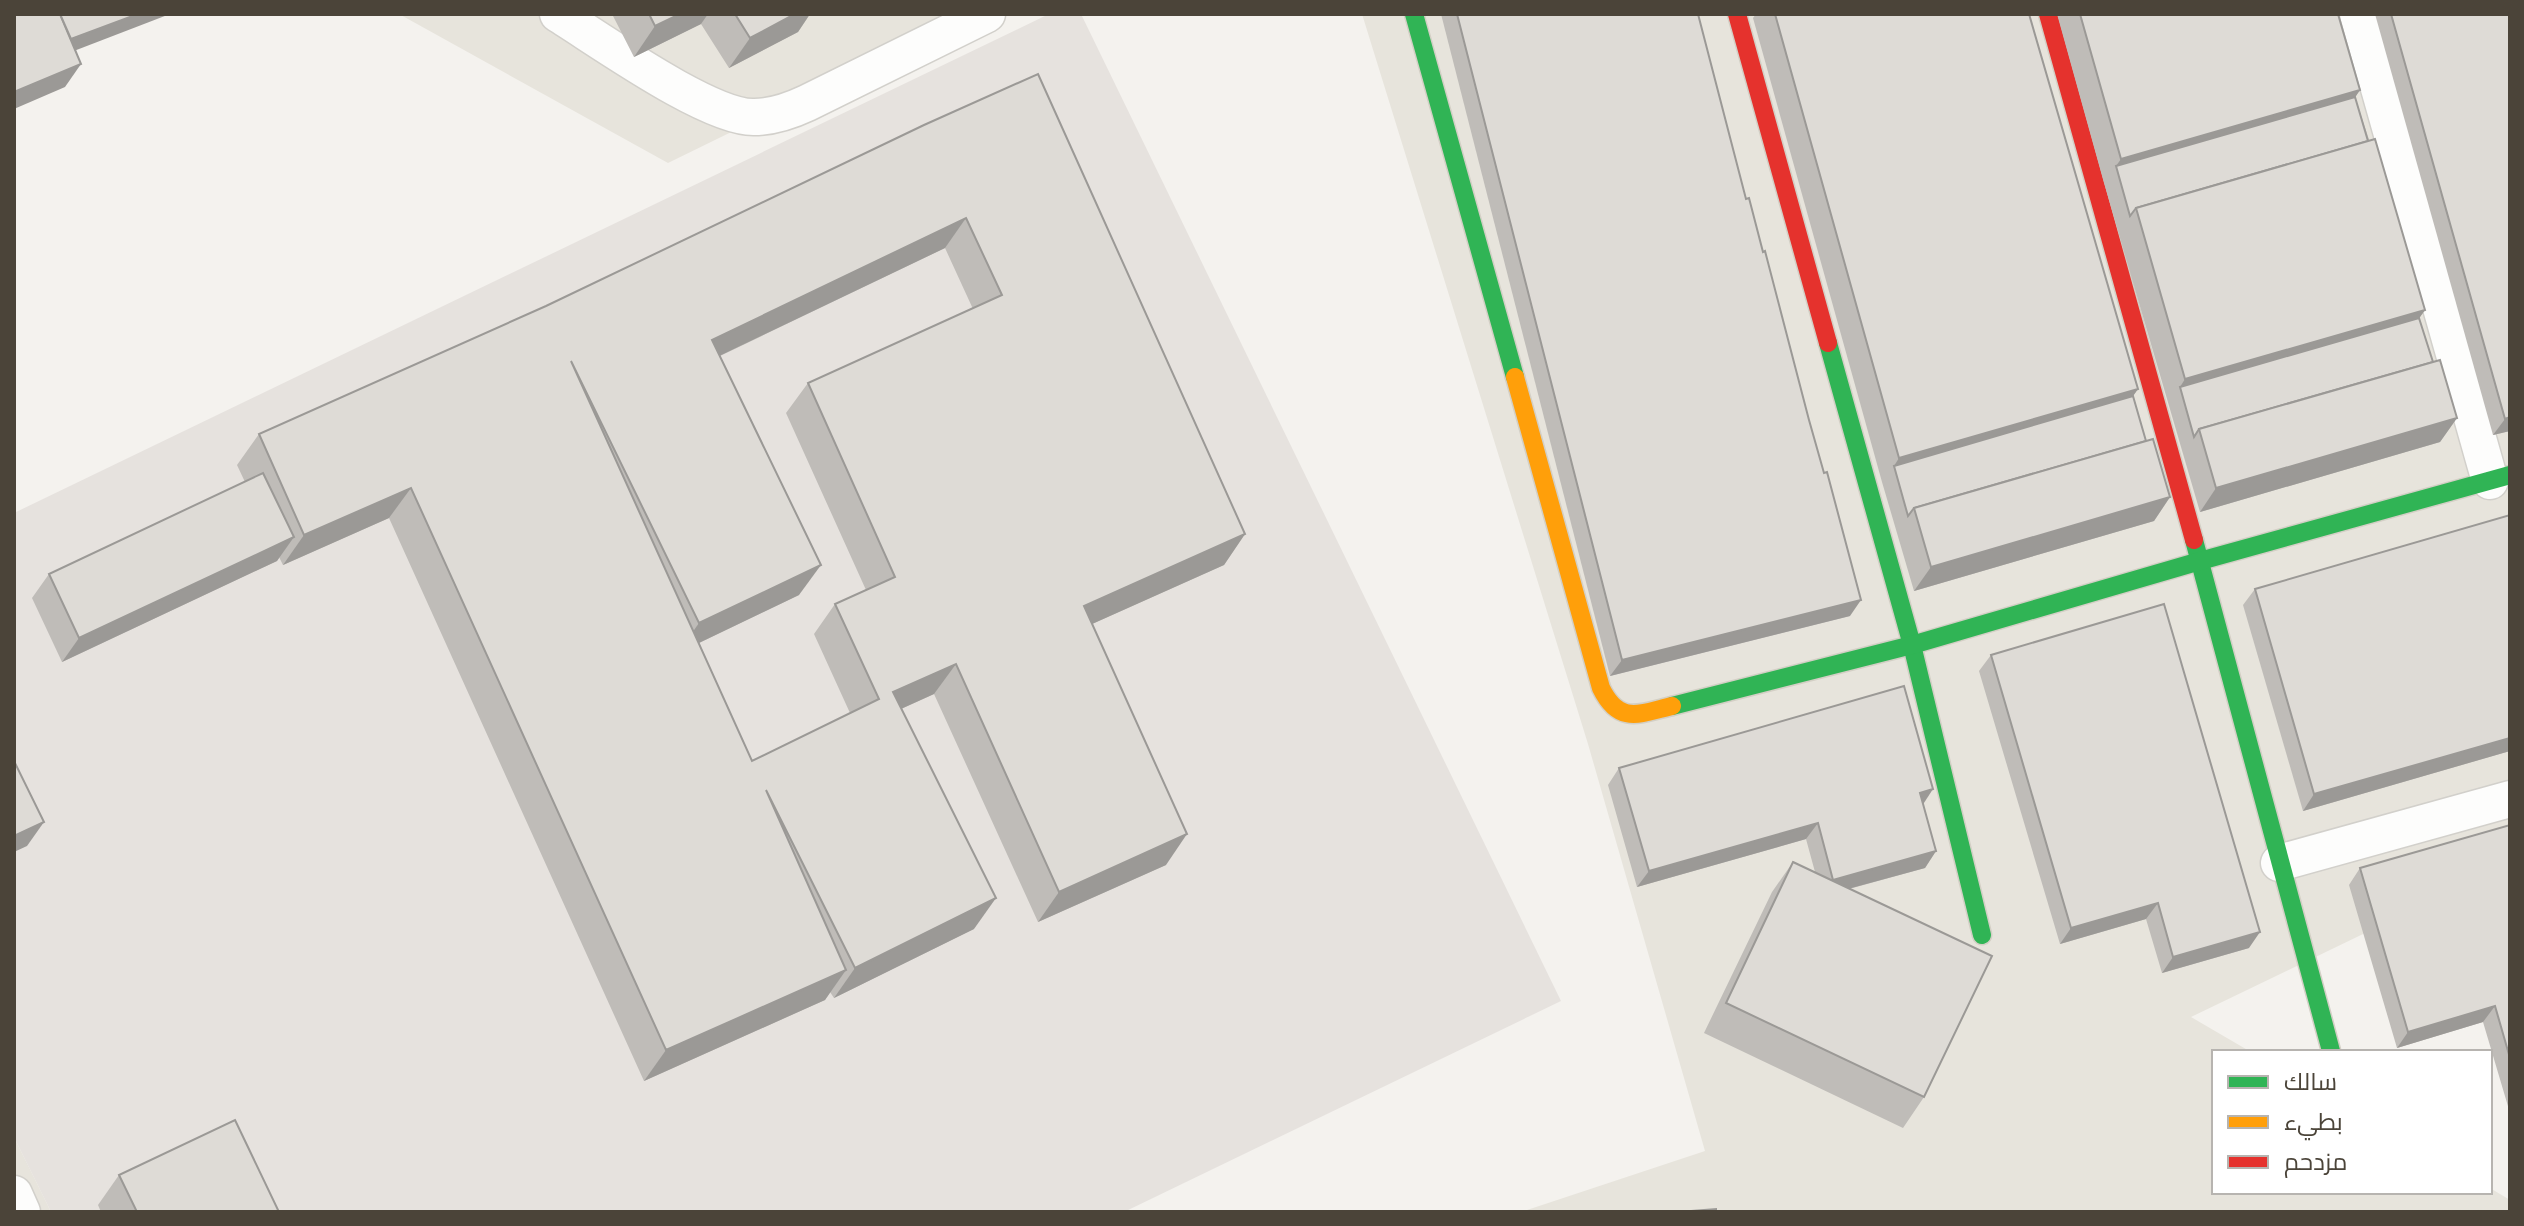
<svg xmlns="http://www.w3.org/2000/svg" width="2524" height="1226" font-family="Ubuntu,Cairo,sans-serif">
  <rect width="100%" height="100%" fill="#f4f2ee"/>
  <g fill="#e7e4dc">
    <path d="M 399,14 L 973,14 L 668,163 Z"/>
    <path d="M 1362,14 L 2510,14 L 2510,863 L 2191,1017 L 2251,1052 L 2214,1052 L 2214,1192 L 2490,1192 L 2490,1188 L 2510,1200 L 2510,1212 L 1521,1212 L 1705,1151 L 1588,744 Z"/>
    <path d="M 14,1137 L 51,1212 L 14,1212 Z"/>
  </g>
  <path fill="#e6e2de" d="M 1049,14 L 1081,14 L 1561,1001 L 1124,1212 L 51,1212 L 14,1137 L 14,513 Z"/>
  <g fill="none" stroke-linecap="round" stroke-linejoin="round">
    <g stroke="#d2d0cb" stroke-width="39">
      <g id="street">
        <path d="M 558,14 C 600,40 709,118 754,117 C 773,117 790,111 807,103 L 987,14"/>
        <path d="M 2358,14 L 2490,481"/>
        <path d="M 2279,863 L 2510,799"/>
        <path d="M 14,1194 L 22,1212"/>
      </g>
    </g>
    <g stroke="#d3cfc5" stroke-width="21">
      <g id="fast">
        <path d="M 1414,14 L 1515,377"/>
        <path d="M 1828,343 L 1912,645 L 1982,935"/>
        <path d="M 2194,540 L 2331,1051"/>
        <path d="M 1672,706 L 1912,645 L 2200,561 L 2510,475"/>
      </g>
    </g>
    <g stroke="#d3cfc5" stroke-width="21">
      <path id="slow" d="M 1515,377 L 1601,688 C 1619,725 1639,714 1672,706"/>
    </g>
    <g stroke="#d3cfc5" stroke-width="21">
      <g id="jam">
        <path d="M 1737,14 L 1828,343"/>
        <path d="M 2048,14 L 2194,540"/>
      </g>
    </g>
    <use href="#street" stroke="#fdfdfc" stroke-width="36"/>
    <use href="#fast" stroke="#30b455" stroke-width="18"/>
    <use href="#slow" stroke="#ff9f0a" stroke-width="18"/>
    <use href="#jam" stroke="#e5322d" stroke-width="18"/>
  </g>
  <g fill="#bfbcb8" fill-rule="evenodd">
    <path d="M 612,14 L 810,14 L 798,32 L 729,68 L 701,24 L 634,57 Z"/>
    <path d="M 1441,14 L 1698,14 L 1850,616 L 1610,676 Z"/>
    <path d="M 1756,14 L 2029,14 L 2138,389 L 2133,396 L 2146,441 L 2170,497 L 2154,521 L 1914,591 L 1882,482 L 1753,18 Z"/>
    <path d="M 2057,14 L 2338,14 L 2360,90 L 2355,97 L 2425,310 L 2419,318 L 2433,362 L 2457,418 L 2440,442 L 2200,512 L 2104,183 Z"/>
    <path d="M 2375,14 L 2510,14 L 2510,431 L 2493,435 Z"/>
    <path d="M 924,125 L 1245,534 L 1224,565 L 1092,624 L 1166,865 L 1038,922 L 934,694 L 901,709 L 974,929 L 834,998 L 830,992 L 825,1000 L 644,1081 L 389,518 L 283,565 L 279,557 L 277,561 L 62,662 L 32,598 L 49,574 L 245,482 L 237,465 L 259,434 L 546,306 ZM 945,248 L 973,309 L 808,383 L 786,413 L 866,590 L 835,604 L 814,634 L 850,713 L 752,761 L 699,643 L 799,595 L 720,356 Z"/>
    <path d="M 2510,515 L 2510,751 L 2303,811 L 2243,605 L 2255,589 Z"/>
    <path d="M 1991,655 L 2249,948 L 2162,973 L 2146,919 L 2060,944 L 1979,671 Z"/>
    <path d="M 1619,768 L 1923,804 L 1936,851 L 1925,868 L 1849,889 L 1924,1097 L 1903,1128 L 1704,1033 L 1772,892 L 1793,862 L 1815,872 L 1806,839 L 1637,887 L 1608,785 Z"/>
    <path d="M 2510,825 L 2510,1113 L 2483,1022 L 2397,1048 L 2349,885 L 2360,868 Z"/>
    <path d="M 119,1175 L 279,1212 L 101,1212 L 98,1205 Z"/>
  </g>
  <g fill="#9b9996">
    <path d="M 138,14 L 170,14 L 53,59 L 64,42 Z"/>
    <path d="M 680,14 L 708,14 L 701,24 L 634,57 L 655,26 Z"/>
    <path d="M 795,14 L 810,14 L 798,32 L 729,68 L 750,38 Z"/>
    <path d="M 81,64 L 65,87 L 14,109 L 14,92 Z"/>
    <path d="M 2360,90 L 2344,114 L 2116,166 L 2121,159 Z"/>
    <path d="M 966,218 L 945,248 L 690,370 L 712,340 Z"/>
    <path d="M 2425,310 L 2408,334 L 2180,387 L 2185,379 Z"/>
    <path d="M 2138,389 L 2121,413 L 1894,466 L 1899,458 Z"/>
    <path d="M 2510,417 L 2510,431 L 2493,435 L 2505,419 Z"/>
    <path d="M 2457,418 L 2440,442 L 2200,512 L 2216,488 Z"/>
    <path d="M 411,488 L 389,518 L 283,565 L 304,535 Z"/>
    <path d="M 2170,497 L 2154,521 L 1914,591 L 1931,567 Z"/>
    <path d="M 1245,534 L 1224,565 L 1063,637 L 1084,606 Z"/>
    <path d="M 294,537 L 277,561 L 62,662 L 79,638 Z"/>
    <path d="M 821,565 L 799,595 L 678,653 L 699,623 Z"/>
    <path d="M 1861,600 L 1850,616 L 1610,676 L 1622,660 Z"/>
    <path d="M 956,664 L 934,694 L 872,722 L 893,692 Z"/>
    <path d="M 2510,738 L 2510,751 L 2303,811 L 2314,794 Z"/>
    <path d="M 1933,789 L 1922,806 L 1920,793 Z"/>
    <path d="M 44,822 L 27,846 L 14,852 L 14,836 Z"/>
    <path d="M 1818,823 L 1806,839 L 1637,887 L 1649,871 Z"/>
    <path d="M 1187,834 L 1166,865 L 1038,922 L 1059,892 Z"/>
    <path d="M 1936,851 L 1925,868 L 1822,896 L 1833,880 Z"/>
    <path d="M 996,898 L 974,929 L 834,998 L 855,968 Z"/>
    <path d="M 2158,903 L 2146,919 L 2060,944 L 2071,928 Z"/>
    <path d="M 2260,932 L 2249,948 L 2162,973 L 2173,957 Z"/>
    <path d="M 846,970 L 825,1000 L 644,1081 L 666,1050 Z"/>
    <path d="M 2495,1006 L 2483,1022 L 2397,1048 L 2408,1032 Z"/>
  </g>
  <g fill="#dedbd6" stroke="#9b9996" stroke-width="2" fill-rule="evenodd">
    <path d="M 14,14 L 60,14 L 81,64 L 14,92 Z"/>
    <path d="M 60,14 L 138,14 L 71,39 Z"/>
    <path d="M 649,14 L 680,14 L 655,26 Z"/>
    <path d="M 735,14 L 795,14 L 750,38 Z"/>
    <path d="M 1457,14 L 1698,14 L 1746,199 L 1749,198 L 1763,252 L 1765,251 L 1809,420 L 1824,473 L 1827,472 L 1861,600 L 1622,660 Z"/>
    <path d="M 1775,14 L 2029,14 L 2138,389 L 1899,458 Z"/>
    <path d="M 2080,14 L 2338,14 L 2360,90 L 2121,159 Z"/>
    <path d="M 2391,14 L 2510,14 L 2510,417 L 2505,419 Z"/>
    <path d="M 1038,74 L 1245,534 L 1084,606 L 1187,834 L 1059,892 L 956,664 L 893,692 L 996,898 L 855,968 L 766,790 L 846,970 L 666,1050 L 411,488 L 304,535 L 259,434 L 546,306 L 924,125 ZM 966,218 L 1002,295 L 808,383 L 895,577 L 835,604 L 879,699 L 752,761 L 571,361 L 699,623 L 821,565 L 712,340 Z"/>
    <path d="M 2355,97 L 2368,141 L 2136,208 L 2130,216 L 2116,166 Z"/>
    <path d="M 2375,139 L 2425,310 L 2185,379 L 2136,208 Z"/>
    <path d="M 2419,318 L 2433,362 L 2199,429 L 2194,437 L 2180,387 Z"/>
    <path d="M 2440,360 L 2457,418 L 2216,488 L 2199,429 Z"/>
    <path d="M 2133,396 L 2146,441 L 1914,508 L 1908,516 L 1894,466 Z"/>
    <path d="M 2153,439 L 2170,497 L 1931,567 L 1914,508 Z"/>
    <path d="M 263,473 L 294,537 L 79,638 L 49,574 Z"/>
    <path d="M 2510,515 L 2510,738 L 2314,794 L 2255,589 Z"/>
    <path d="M 2164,604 L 2260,932 L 2173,957 L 2158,903 L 2071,928 L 1991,655 Z"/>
    <path d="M 1904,686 L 1933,789 L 1920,793 L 1936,851 L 1833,880 L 1818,823 L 1649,871 L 1619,768 Z"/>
    <path d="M 14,761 L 44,822 L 14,836 Z"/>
    <path d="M 2510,825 L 2510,1058 L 2495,1006 L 2408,1032 L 2360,868 Z"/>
    <path d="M 1793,862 L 1992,956 L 1924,1097 L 1726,1003 Z"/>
    <path d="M 235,1120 L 279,1212 L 137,1212 L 119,1175 Z"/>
    <path d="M 1716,1209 L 1716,1212 L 1678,1212 Z"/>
  </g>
  <rect width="2524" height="1226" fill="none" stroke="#4b4439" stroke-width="32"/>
  <rect x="2212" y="1050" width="280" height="144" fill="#ffffff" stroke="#b7b4b0" stroke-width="2"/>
  <rect x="2228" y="1076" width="40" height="12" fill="#30b455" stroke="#b7b4b0" stroke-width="2"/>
  <text x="2284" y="1090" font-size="24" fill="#4b4439">سالك</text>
  <rect x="2228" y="1116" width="40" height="12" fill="#ff9f0a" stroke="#b7b4b0" stroke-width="2"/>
  <text x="2284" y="1130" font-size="24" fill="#4b4439">بطيء</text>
  <rect x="2228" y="1156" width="40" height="12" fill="#e5322d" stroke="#b7b4b0" stroke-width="2"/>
  <text x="2284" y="1170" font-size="24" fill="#4b4439">مزدحم</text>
</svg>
